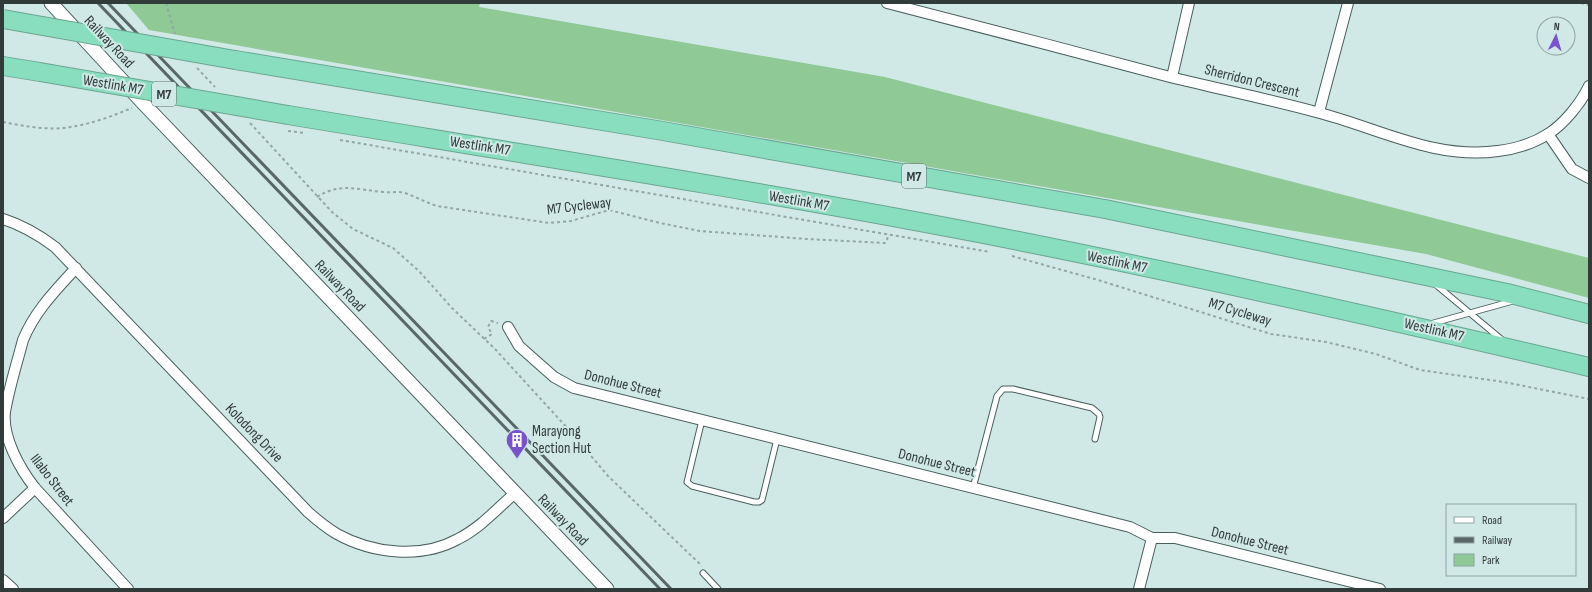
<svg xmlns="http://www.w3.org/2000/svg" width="1592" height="592" font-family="'Sofia Sans Condensed',sans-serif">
  <rect width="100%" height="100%" fill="#d0e9e6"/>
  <path fill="#8ec996" d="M 126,3 L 480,3 L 479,7 L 885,77 L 1589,258 L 1589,298 L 1426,254 L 149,30 Z"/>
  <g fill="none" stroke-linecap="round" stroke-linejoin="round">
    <g stroke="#495f5d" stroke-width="7">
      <g id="service">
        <path d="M 1435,284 L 1501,339"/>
        <path d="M 1430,324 L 1513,301"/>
        <path d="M 702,420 L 687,482 L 692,486 L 754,502 L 759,502 L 762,500 L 777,439"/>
        <path d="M 973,488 L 997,396 L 1003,389 L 1013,389 L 1092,408 L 1099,414 L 1100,417 L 1095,439"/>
        <path d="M 703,573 L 718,589"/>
      </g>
    </g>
    <g stroke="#495f5d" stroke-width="12">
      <g id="minor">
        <path d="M 887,3 C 981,27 1076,52 1170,77 C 1219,89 1268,99 1316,112 C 1376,127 1434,160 1498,151 C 1515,149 1534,143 1548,134 C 1564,124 1581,103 1589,86"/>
        <path d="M 1172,77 L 1189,3"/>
        <path d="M 1319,112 L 1348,3"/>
        <path d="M 1548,134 L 1572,169 L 1589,178"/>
        <path d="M 3,219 C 22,225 39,235 55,247 L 308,512 C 317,520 327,528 337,534 C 373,554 422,559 458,539 C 480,528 497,509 515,493"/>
        <path d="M 76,268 C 55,291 35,311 23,340 C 17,363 9,388 5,412 C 2,437 20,469 35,488 L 128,589"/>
        <path d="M 508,327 L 519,346 L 554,377 L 574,388 L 1130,527 L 1152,538 L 1175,538 L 1380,589"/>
        <path d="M 3,518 L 35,488"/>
        <path d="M 3,580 L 13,589"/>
        <path d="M 1139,589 L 1152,538"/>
      </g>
    </g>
    <g stroke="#495f5d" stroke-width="15">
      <path id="tertiary" d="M 51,3 L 143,103 L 607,589"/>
    </g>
    <g stroke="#6aa590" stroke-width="20">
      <g id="motorway">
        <path d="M 235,60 L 657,130 L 1105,209 L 1507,293 L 1589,314"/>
        <path d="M 3,66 L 40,72"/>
        <path d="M 288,115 C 518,153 749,189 978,233 C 1183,273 1386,319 1589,367"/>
      </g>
    </g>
    <g stroke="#93a6a4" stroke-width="2" stroke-dasharray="3 3" stroke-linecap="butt">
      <path d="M 166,3 L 175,34"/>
      <path d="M 1581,3 L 1589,5"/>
      <path d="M 197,68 L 215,87"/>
      <path d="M 3,122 C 24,126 49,131 70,127 C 92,124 112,116 132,108"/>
      <path d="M 250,123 L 332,212 L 353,229 L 393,248 L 419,271 L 452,308 L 495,349 L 570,431 L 608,476 L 702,566"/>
      <path d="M 340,140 L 990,252"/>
      <path d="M 317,197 C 340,182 358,190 383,192 C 390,193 398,191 405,193 C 416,197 425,202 437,206 L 549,223 L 571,221 L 609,210 L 660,223 L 700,231 L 807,239 L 885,243 L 887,241 L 888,234"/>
      <path d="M 1012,256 L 1098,280 L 1271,334 L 1326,342 L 1376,354 L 1420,370 L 1504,382 L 1589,399"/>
      <path d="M 484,339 L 492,334 L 488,327 L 491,321 L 498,323"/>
    </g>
    <use href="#service" stroke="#fff" stroke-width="5"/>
    <use href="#minor" stroke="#fff" stroke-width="10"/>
    <use href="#tertiary" stroke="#fff" stroke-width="13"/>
    <use href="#motorway" stroke="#89debf" stroke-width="18"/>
    <g stroke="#596766" stroke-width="3">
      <path d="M 98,3 L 660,589"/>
      <path d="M 108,3 L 671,589"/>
    </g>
    <g stroke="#6aa590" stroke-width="20" stroke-linecap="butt">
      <g id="motorway-bridge">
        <path d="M 3,19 L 235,60"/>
        <path d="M 40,72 L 288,115"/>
      </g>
    </g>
    <path stroke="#93a6a4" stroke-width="2" stroke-dasharray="3 3" stroke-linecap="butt" d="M 288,131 L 305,133"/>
    <use href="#motorway-bridge" stroke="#89debf" stroke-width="18"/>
  </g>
  <defs>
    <g id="building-pin" transform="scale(1.15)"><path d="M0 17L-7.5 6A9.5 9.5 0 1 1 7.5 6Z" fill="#7953cd" stroke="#d0e9e6"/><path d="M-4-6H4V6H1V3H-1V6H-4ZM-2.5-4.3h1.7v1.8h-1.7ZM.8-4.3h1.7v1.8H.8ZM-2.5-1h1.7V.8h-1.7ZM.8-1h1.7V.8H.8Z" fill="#fff"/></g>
  </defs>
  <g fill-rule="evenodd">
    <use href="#building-pin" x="517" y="440"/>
  </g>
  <g text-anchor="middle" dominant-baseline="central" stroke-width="4" stroke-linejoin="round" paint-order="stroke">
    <g fill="#d0e9e6" stroke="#616f6e" stroke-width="1">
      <rect x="152" y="82" width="24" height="24" rx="3"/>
      <rect x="902" y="164" width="24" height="24" rx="3"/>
    </g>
    <g font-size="14" font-weight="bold" fill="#313b3a">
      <text x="164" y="94">M7</text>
      <text x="914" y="176">M7</text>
    </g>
    <g font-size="15" fill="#313b3a" stroke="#d0e9e6">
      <text transform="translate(109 42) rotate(47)">Railway Road</text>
      <text transform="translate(1252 81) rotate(14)">Sherridon Crescent</text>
      <text transform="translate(113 85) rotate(10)">Westlink M7</text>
      <text transform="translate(480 146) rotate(9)">Westlink M7</text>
      <text transform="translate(799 201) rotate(10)">Westlink M7</text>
      <text transform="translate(579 206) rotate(-7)">M7 Cycleway</text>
      <text transform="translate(1117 262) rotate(12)">Westlink M7</text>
      <text transform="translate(340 286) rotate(46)">Railway Road</text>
      <text transform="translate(1240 312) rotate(17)">M7 Cycleway</text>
      <text transform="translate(1434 330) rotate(13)">Westlink M7</text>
      <text transform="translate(623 384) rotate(14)">Donohue Street</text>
      <text transform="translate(254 433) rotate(46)">Kolodong Drive</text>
      <text transform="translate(937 463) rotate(14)">Donohue Street</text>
      <text transform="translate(52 480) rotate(52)">Illabo Street</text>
      <text transform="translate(563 520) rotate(46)">Railway Road</text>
      <text transform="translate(1250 541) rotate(14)">Donohue Street</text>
    </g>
    <g font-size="15" fill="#313b3a" stroke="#d0e9e6" text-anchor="start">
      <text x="532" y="431">Marayong<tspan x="532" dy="17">Section Hut</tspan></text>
    </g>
  </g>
  <rect width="1592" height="592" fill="none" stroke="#313b3a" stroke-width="8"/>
  <rect x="1446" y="504" width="130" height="72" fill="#d0e9e6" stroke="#90a3a1"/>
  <rect x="1454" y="517" width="20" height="6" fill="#ffffff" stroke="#90a3a1"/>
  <text x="1482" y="524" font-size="12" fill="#313b3a">Road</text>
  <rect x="1454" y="537" width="20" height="6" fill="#596766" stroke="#90a3a1"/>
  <text x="1482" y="544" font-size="12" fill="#313b3a">Railway</text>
  <rect x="1454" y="554" width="20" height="12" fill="#8ec996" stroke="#90a3a1"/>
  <text x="1482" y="564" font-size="12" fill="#313b3a">Park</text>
  <g transform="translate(1556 36) rotate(5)"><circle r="19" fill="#d0e9e6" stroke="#90a3a1"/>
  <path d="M0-3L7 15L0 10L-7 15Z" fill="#7953cd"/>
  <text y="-6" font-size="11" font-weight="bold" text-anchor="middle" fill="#313b3a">N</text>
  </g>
</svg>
